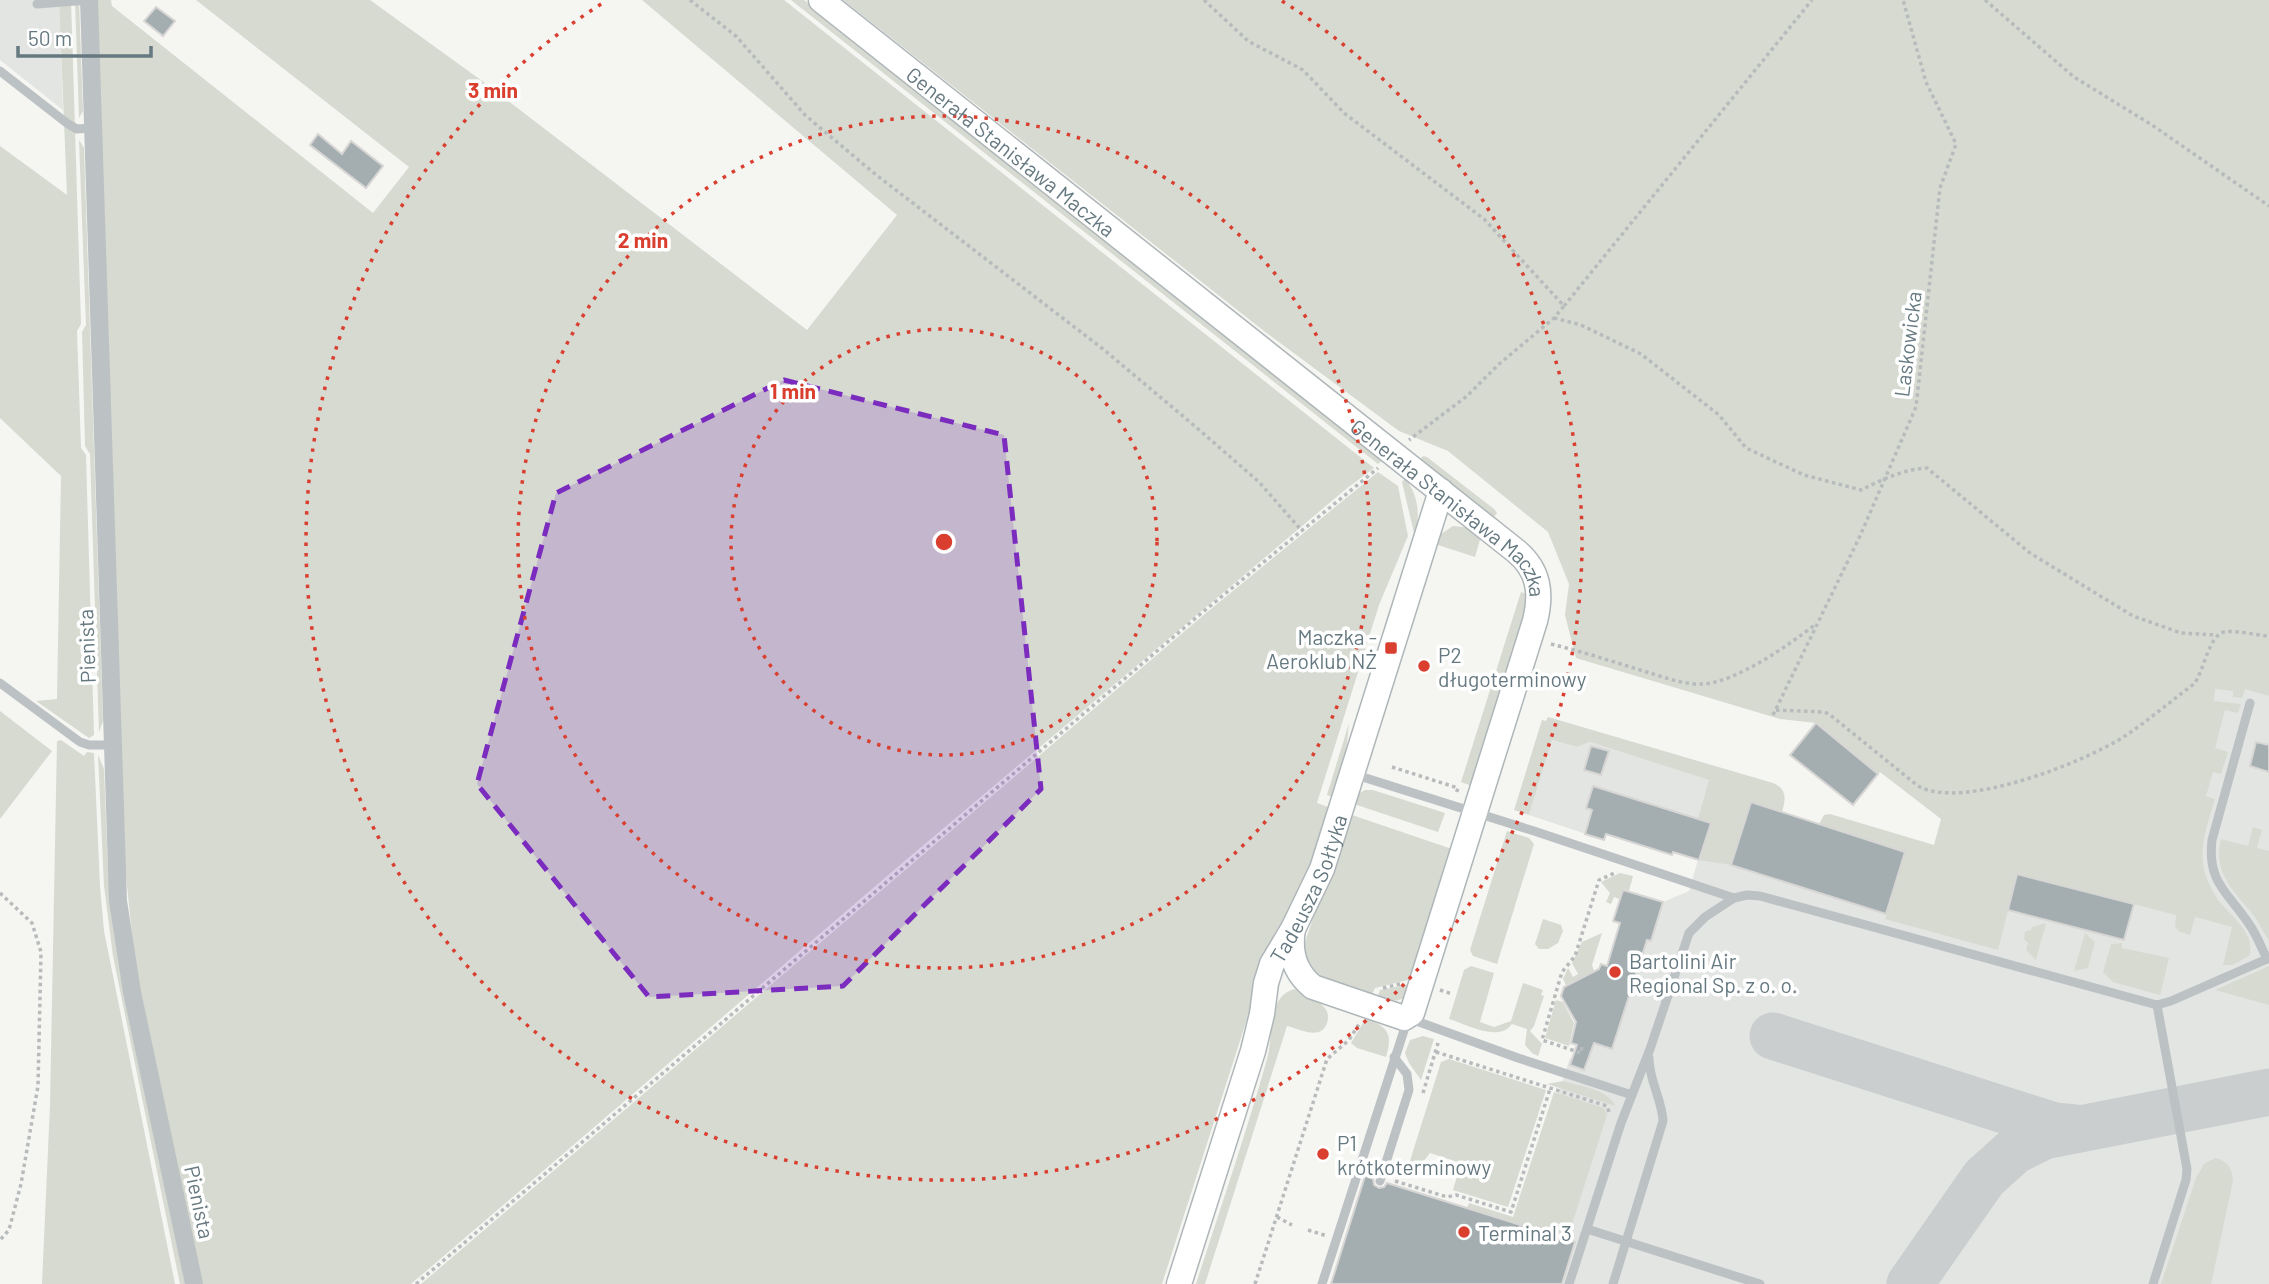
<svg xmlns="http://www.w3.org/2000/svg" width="2269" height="1284" font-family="Barlow,sans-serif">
  <rect width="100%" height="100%" fill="#f5f5f2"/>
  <g fill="#e3e5e3">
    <path d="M 0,0 L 59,0 L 63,110 L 0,60 Z"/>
    <path d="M 2219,639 L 2269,648 L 2269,1284 L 1369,1284 L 1400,1187 L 1517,1224 L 1570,1058 L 1587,1063 L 1592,1050 L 1571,1043 L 1576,1022 L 1561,996 L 1599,969 L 1601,964 L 1607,966 L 1620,924 L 1613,921 L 1623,890 L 1663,902 L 1689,891 L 1698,860 L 1674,852 L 1672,855 L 1607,834 L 1604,840 L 1529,815 L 1552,740 L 1577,747 L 1590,742 L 1780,802 L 1782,812 L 1823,825 L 2134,900 Z"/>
  </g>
  <g fill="#d6dad1">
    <path d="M 59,0 L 71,0 L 81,324 L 77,331 L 81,448 L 86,455 L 94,735 L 89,738 L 36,701 L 57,699 L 61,476 L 0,418 L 0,146 L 67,195 Z"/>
    <path d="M 75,0 L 79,0 L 83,111 L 79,118 Z"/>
    <path d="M 97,0 L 111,0 L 112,6 L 373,213 L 409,167 L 196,0 L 370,0 L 485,83 L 807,330 L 897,215 L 642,0 L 784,0 L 1374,468 L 1346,489 L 900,865 L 411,1284 L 202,1284 L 135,964 L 125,866 Z"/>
    <path d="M 791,0 L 804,0 L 1384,459 L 1378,464 Z"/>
    <path d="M 843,0 L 2269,0 L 2269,696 L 2245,689 L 2242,698 L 2233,697 L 2233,691 L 2215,689 L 2214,701 L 2241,704 L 2238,713 L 2225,710 L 2215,748 L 2228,752 L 2221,774 L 2213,772 L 2206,796 L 2215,799 C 2208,822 2199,846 2204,870 C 2207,881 2212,891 2218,900 C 2230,915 2257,934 2249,956 L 2233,965 L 2223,965 L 2232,927 L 2195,917 L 2190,935 L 2180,932 L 2175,927 L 2176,915 L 2017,874 L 1998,950 L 1885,919 L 1905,852 L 1819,824 L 1824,815 L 1830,814 L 1934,845 L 1941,819 L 1880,772 L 1878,774 L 1816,723 L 1780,719 L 1576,658 L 1565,615 L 1569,584 L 1548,532 L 1448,451 L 1399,431 L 1264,331 Z"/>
    <path d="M 79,140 L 84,148 L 103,721 L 99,732 L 90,454 L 85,446 L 82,332 L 86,325 Z"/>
    <path d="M 1423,456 L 1427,457 L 1494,509 L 1497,513 L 1493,518 L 1420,460 Z"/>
    <path d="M 1378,472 L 1398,486 L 1408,536 L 1379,605 L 1317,803 L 1331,808 L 1300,894 L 1276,931 L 1271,944 L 1162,1284 L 421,1284 L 1206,613 Z"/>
    <path d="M 1405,478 C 1419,496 1420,516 1415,537 L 1402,482 Z"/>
    <path d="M 1453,526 L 1470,528 L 1481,536 L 1475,557 L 1435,544 L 1441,534 Z"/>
    <path d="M 1521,592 L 1529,595 L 1529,601 L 1472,786 L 1461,782 Z"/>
    <path d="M 0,711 L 52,751 L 0,819 Z"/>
    <path d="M 1548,717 L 1773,783 C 1787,789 1786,799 1782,812 L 1751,802 L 1731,865 L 1699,860 L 1711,824 L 1698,819 L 1709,780 L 1590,742 L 1577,747 L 1552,740 L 1529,815 L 1514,810 L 1542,720 L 1546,721 Z"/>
    <path d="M 1349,723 L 1346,752 L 1333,797 L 1327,795 Z"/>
    <path d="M 61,740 L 84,756 L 87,752 L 94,753 L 100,886 L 104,931 L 175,1284 L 42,1284 L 50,1105 L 57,741 Z"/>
    <path d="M 98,755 L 104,769 L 108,870 L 114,932 L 124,995 L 185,1284 L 180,1284 L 113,956 L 104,886 Z"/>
    <path d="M 1365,790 L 1373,790 L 1445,813 L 1438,832 L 1354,804 L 1358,794 Z"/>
    <path d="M 1349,814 L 1452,849 L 1412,979 L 1375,988 L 1372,994 L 1318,976 L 1309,968 L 1303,948 Z"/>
    <path d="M 2253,827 L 2262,830 L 2257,848 L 2269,851 L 2269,940 C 2262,931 2258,920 2251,912 C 2232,889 2213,872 2221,839 L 2248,846 Z"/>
    <path d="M 1507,831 L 1529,838 L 1534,844 L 1497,964 L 1473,956 L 1470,950 Z"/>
    <path d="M 1620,873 L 1633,876 L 1629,891 L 1623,889 L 1619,899 L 1614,897 L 1611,904 L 1606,902 L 1610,893 L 1601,882 Z"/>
    <path d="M 1543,919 L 1561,925 L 1563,931 L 1558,943 L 1548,949 L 1539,949 L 1535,944 Z"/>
    <path d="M 2046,923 L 2036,960 L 2026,950 L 2028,943 L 2024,939 L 2025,932 L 2031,930 L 2032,927 Z"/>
    <path d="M 1602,933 L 1592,965 L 1594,971 L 1566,985 L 1563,979 L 1568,968 L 1573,977 L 1578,974 L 1572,963 L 1582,942 Z"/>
    <path d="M 2085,933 L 2095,942 L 2088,968 L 2074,971 Z"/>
    <path d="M 2122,943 L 2122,948 L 2169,958 L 2160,995 L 2113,982 L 2103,972 L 2111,944 Z"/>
    <path d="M 1471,966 L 1494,973 L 1480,1022 L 1494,1027 L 1511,1021 L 1523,983 L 1543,990 L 1541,995 L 1544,996 L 1534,1026 L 1530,1031 L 1542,1044 L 1538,1056 L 1532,1053 L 1525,1045 L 1527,1029 L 1512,1024 C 1499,1043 1466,1024 1449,1019 L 1464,970 Z"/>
    <path d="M 2269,966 L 2269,1005 L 2215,990 Z"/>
    <path d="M 1410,984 C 1404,1005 1397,1002 1378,996 L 1380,990 Z"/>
    <path d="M 1295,989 C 1303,996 1318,1000 1324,1007 C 1328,1011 1329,1017 1327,1023 C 1321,1041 1300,1029 1287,1026 L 1205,1284 L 1196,1284 C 1220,1209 1246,1134 1267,1059 C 1274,1036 1266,996 1295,989 Z"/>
    <path d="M 1556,1000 L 1563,1002 L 1574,1023 L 1569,1046 L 1545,1038 Z"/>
    <path d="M 1366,1018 C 1388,1027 1393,1034 1386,1057 L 1357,1048 L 1351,1043 Z"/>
    <path d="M 1423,1036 L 1434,1039 L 1421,1080 L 1409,1063 L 1405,1053 L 1410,1040 Z"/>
    <path d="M 1449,1059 L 1546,1090 L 1508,1207 L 1453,1190 L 1461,1163 L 1430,1153 L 1423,1162 L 1409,1164 L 1441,1062 Z"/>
    <path d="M 1563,1081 C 1578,1086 1609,1089 1615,1106 L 1547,1084 Z"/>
    <path d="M 1554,1092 L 1604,1108 L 1607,1115 L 1567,1240 L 1467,1208 L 1469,1203 L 1513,1217 Z"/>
    <path d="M 2215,1158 C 2228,1161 2232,1168 2233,1181 L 2211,1284 L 2161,1284 L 2196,1178 L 2204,1164 Z"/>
  </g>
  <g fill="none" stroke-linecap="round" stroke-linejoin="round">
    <g stroke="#cacece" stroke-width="47">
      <path d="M 1773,1036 L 2054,1126 L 2075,1128"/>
      <path d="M 1910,1284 L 1984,1178 L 2014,1151 L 2044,1136 L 2269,1092"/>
    </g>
  </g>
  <g fill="#a4aeb1" stroke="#d7d6d5" stroke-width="2">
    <path d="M 156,7 L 175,21 L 163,36 L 144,21 Z"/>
    <path d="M 318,134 L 342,154 L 351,141 L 383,166 L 366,188 L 310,145 Z"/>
    <path d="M 1816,723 L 1878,774 L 1853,805 L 1790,755 Z"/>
    <path d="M 2256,742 L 2269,745 L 2269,772 L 2250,766 Z"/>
    <path d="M 1591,746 L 1609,751 L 1601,775 L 1584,770 Z"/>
    <path d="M 1593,786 L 1711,823 L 1699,860 L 1673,852 L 1672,855 L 1606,834 L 1604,840 L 1585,834 L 1592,810 L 1586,808 Z"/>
    <path d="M 1751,802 L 1905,852 L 1886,914 L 1731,865 Z"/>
    <path d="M 2017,874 L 2134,904 L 2124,940 L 2008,910 Z"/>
    <path d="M 1623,890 L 1663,902 L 1651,941 L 1647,940 L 1612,1049 L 1594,1043 L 1584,1070 L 1570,1065 L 1577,1045 L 1571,1043 L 1576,1022 L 1561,996 L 1564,987 L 1599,969 L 1601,964 L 1607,966 L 1620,923 L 1613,921 Z"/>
    <path d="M 1365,1176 L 1373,1178 L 1374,1185 L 1379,1188 L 1384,1187 L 1387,1183 L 1575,1242 L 1562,1284 L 1331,1284 Z"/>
  </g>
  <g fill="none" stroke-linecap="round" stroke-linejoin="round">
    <g stroke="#afb6b9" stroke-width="27">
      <g id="secondary">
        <path id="s1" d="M 821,0 L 1516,551 C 1539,570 1542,593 1535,621 L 1412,1013 L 1404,1018 L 1313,987 C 1294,972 1289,952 1293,929"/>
        <path id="s2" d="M 1179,1284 L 1253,1051 L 1262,1014 L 1266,983 L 1272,964 L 1293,929 L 1322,869 L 1441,491"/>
      </g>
    </g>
    <g stroke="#b7bbbc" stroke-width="3.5" stroke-dasharray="3.5 3.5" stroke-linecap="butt">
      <path d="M 690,0 L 736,36 L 805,115 L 875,174 L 1103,349 L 1197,428 L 1259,482 L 1302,531"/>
      <path d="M 1204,0 L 1248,41 L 1303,70 L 1344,113 L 1484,219 L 1564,306 L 1554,318 L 1498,365 L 1467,396 L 1409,440"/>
      <path d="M 1985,0 L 2074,77 L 2152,125 L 2269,206"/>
      <path d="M 1564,306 L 1812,0"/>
      <path d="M 1554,318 L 1581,325 L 1641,354 L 1719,415 L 1746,448 L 1804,475 L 1861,490 C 1881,480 1904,469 1927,468 L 2030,553 L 2133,616 L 2181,633 L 2216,635"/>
      <path d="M 1551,644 C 1584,652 1617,663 1650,673 C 1666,678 1686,685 1703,684 C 1737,682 1790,644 1816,624"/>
      <path d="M 1776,710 L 1824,712 L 1829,714 L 1918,786 C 1962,811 2085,762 2125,736 C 2149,720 2171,701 2194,684 C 2204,671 2209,635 2224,632 C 2237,630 2255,635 2269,636"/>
      <path d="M 1773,715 L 1860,536 L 1916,407 L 1940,188 L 1956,144 L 1926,82 L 1903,0"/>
      <path d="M 1392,767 L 1458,788 L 1456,794"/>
      <path d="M 0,893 L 32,923 L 41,952 L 38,1086 L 21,1184 L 9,1230 L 0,1240"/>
      <path d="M 1383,988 L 1400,984"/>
      <path d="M 1440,990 L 1452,994"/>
      <path d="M 1582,1047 L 1581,1053 L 1542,1040 L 1562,972 L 1575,956 L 1599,880 L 1617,872"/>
      <path d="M 1436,1052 L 1607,1106 L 1610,1115"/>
      <path d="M 1423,1093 L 1438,1043"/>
      <path d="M 1395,1181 L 1447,1197 L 1456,1195 L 1511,1212 L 1550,1089"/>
      <path d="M 1277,1217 L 1292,1225"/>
      <path d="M 1308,1230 L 1327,1236"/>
      <path d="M 416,1284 L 1198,616 L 1378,468"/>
      <path d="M 1255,1284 L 1327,1059 L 1349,1040 L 1359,1024"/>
    </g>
    <g stroke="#bcc2c4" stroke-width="9">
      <path d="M 37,4 L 89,0"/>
      <path d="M 0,71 L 68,124 L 77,129 L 92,128"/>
      <path d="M 0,683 L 80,742 L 89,745 L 112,745"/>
      <path d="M 2250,703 L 2212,840 C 2207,883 2228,892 2249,924 C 2257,935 2261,947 2267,959"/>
      <path d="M 1353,774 L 1534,831 L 1734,898"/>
      <path d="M 1380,1181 L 1409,1090 L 1407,1074 L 1394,1057"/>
      <path d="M 1587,1229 L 1760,1284"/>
      <path d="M 1322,1284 L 1408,1018 L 1518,1058 L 1632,1095"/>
      <path d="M 1569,1284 L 1621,1123 L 1650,1049 L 1689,933 L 1705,917 L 1734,898 L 1747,895 L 1760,896 L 2157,1005 L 2171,1001 L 2269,958"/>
      <path d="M 1613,1284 L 1663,1121 C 1662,1099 1649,1081 1649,1058"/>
      <path d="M 2153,1284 L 2186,1180 L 2187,1169 L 2157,1005"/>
    </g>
    <path stroke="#bcc2c4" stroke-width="18" d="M 89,0 L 118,901 L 132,992 L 194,1284"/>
    <use href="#secondary" stroke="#fff" stroke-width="24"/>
  </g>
  <path fill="#7b2cbf" fill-opacity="0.2" stroke="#7b2cbf" stroke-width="5" stroke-dasharray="14 9" stroke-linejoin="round" d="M 784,380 L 1004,435 L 1041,789 L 843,986 L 649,997 L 477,784 L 556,493 Z"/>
  <g fill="none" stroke="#d93e2f" stroke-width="3.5" stroke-dasharray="3.5 7">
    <circle cx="944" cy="542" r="213"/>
    <circle cx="944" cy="542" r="426"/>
    <path d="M1282 1A638 638 0 1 1 606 1"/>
  </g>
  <g fill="#d93e2f" stroke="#fff" stroke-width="2.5">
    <rect x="1384" y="641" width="14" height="14" rx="3.5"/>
    <circle cx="1424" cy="666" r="7"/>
    <circle cx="1615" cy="972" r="7"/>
    <circle cx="1323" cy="1154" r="7"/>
    <circle cx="1464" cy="1232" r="7"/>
  </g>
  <g text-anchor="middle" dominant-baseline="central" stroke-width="7" stroke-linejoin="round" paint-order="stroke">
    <g font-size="21" fill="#667981" stroke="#fff">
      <text stroke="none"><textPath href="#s1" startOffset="243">Generała Stanisława Maczka</textPath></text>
      <text transform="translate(1907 344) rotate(-83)">Laskowicka</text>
      <text stroke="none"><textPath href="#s1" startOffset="810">Generała Stanisława Maczka</textPath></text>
      <text transform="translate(86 646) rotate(-92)">Pienista</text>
      <text stroke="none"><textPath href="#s2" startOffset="418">Tadeusza Sołtyka</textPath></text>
      <text transform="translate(200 1202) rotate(78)">Pienista</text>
    </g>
    <g font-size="21" fill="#667981" stroke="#fff" text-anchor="start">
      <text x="1377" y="636" text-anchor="end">Maczka -<tspan x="1377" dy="24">Aeroklub NŻ</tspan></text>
      <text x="1438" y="654">P2<tspan x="1438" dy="24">długoterminowy</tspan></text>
      <text x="1629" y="960">Bartolini Air<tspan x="1629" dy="24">Regional Sp. z o. o.</tspan></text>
      <text x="1337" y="1142">P1<tspan x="1337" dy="24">krótkoterminowy</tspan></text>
      <text x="1478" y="1232">Terminal 3</text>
    </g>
  </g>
  <circle cx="944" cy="542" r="10" fill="#d93e2f" stroke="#fff" stroke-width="3.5"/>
  <g font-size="21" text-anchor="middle" font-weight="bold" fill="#d93e2f" stroke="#fff" stroke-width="7" stroke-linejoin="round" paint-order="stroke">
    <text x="493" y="98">3 min</text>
    <text x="643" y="248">2 min</text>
    <text x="793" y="399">1 min</text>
  </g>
  <path d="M18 46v10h133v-10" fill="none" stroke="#667981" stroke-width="3.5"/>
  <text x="28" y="46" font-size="21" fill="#667981" stroke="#ffffff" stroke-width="5" paint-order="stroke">50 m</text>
</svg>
